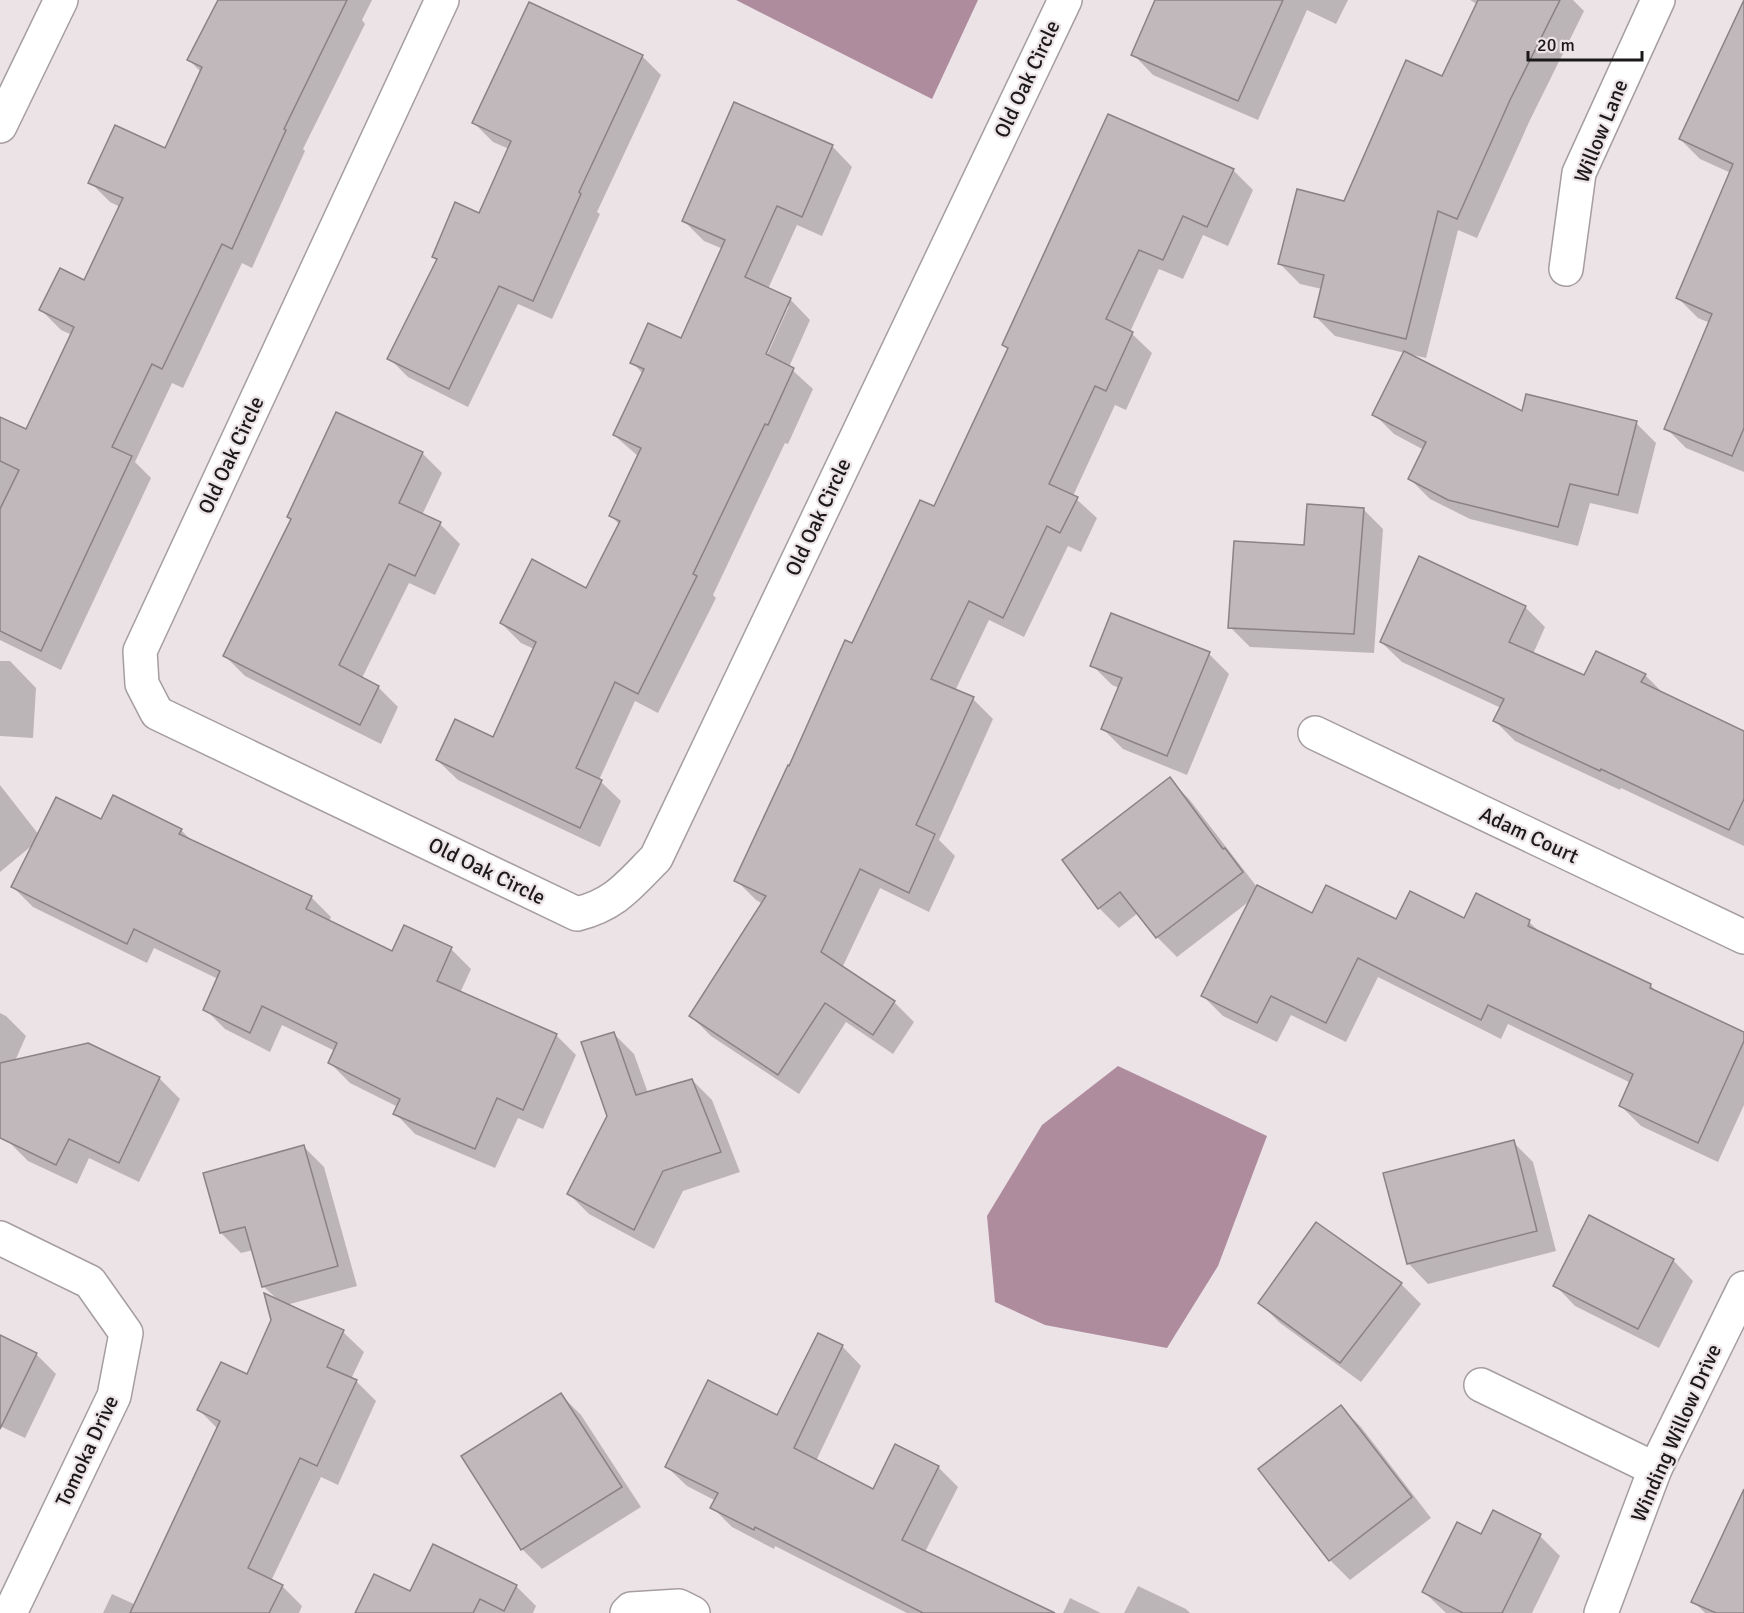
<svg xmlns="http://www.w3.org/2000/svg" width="1744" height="1613" font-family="Signika,sans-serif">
  <rect width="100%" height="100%" fill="#ece3e7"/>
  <g fill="#af8c9d">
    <path d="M 736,0 L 978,0 L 932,99 Z"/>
    <path d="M 1118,1066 L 1267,1136 L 1218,1266 L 1167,1348 L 1045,1325 L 995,1302 L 987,1216 L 1042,1125 Z"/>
  </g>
  <g fill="#0003" fill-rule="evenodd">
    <path d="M 219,0 L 372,0 L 362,20 L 365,24 L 303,149 L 305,151 L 252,268 L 242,263 L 183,388 L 172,383 L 135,462 L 151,478 L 61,670 L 0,640 L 0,419 L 27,431 L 72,335 L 61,330 L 41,310 L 84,282 L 120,207 L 110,202 L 90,182 L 165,150 L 201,72 L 189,60 Z"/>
    <path d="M 1157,0 L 1348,0 L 1336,24 L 1307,10 L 1258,120 L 1153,75 L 1133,54 Z"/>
    <path d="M 1470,0 L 1573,0 L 1584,11 L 1530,120 L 1477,238 L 1458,230 L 1426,358 L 1409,354 L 1523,414 L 1636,423 L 1656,443 L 1638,514 L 1590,503 L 1578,546 L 1470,519 L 1430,499 L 1410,479 L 1424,450 L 1394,434 L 1374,414 L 1405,353 L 1335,336 L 1315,316 L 1322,289 L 1300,284 L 1280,264 L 1345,203 L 1442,78 L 1477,4 Z"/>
    <path d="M 1744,32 L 1744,472 L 1686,448 L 1666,428 L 1710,323 L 1698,318 L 1678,298 L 1731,173 L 1700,159 L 1680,139 Z"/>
    <path d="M 642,56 L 661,75 L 597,212 L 600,214 L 552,319 L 518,304 L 468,407 L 408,377 L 389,358 L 438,261 L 434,256 L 480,215 L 509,149 L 493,142 L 474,123 Z"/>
    <path d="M 832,146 L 852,167 L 822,236 L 797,225 L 768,289 L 790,299 L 810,320 L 789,367 L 813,389 L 788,444 L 785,443 L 713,595 L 716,598 L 658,713 L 635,701 L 599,780 L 621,801 L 600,847 L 458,780 L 437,760 L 493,739 L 534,649 L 521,643 L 501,623 L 587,590 L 620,525 L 610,515 L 639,457 L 614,435 L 643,374 L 632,362 L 682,340 L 723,249 L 704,241 L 684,221 ZM 786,306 L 789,306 L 764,362 L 761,361 Z"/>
    <path d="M 1233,170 L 1253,190 L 1228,246 L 1203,235 L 1183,279 L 1159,269 L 1130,332 L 1152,353 L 1126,410 L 1115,405 L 1073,496 L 1097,518 L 1081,552 L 1068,546 L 1024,637 L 989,620 L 955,691 L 973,699 L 993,719 L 939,840 L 955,856 L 929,912 L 880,888 L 842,968 L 894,1002 L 914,1022 L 893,1054 L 846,1022 L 799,1094 L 711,1036 L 691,1016 L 763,904 L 756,900 L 736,880 L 853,645 L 934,508 L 1009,349 L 1004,345 Z"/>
    <path d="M 422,453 L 442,473 L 422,515 L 440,524 L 460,544 L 435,595 L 409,583 L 362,678 L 378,687 L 398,707 L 381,744 L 245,676 L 225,656 Z"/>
    <path d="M 1363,509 L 1383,529 L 1374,653 L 1250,647 L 1230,627 L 1306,547 Z"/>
    <path d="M 1525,607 L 1545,627 L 1533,654 L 1585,677 L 1645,675 L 1665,695 L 1744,733 L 1744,846 L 1621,788 L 1620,790 L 1515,741 L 1495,721 L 1501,708 L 1402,662 L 1381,642 Z"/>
    <path d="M 1209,654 L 1229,674 L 1187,775 L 1123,749 L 1103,729 L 1119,688 L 1112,685 L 1092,665 Z"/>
    <path d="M 0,661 L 10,661 L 36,688 L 33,738 L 0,736 Z"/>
    <path d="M 1169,779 L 1189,799 L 1257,887 L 1312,915 L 1397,921 L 1529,922 L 1542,934 L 1651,986 L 1659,994 L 1744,1033 L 1744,1105 L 1718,1162 L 1641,1126 L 1621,1106 L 1631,1083 L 1508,1024 L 1501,1039 L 1378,977 L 1346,1042 L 1291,1015 L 1277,1042 L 1223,1016 L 1203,996 L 1251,900 L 1177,957 L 1157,937 L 1138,913 L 1119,928 L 1099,908 Z"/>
    <path d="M 0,785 L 39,835 L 101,821 L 181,830 L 194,843 L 311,897 L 331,917 L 329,922 L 393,953 L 405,927 L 451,949 L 471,969 L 460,993 L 556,1035 L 576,1055 L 543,1129 L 518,1118 L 495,1168 L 415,1134 L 395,1113 L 398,1107 L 350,1083 L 330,1063 L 335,1051 L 282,1025 L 270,1052 L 225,1029 L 205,1009 L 218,979 L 154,948 L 147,963 L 33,907 L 13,887 L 35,843 L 0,872 Z"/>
    <path d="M 0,1013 L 6,1016 L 26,1036 L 15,1061 L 88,1044 L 160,1079 L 180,1099 L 139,1182 L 89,1158 L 77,1184 L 28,1161 L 8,1141 L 0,1120 Z"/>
    <path d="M 614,1034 L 634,1054 L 648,1093 L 692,1080 L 712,1100 L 740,1172 L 683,1191 L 654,1249 L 589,1214 L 569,1194 L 609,1117 Z"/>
    <path d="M 1513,1142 L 1533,1162 L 1556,1251 L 1428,1284 L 1408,1263 Z"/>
    <path d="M 304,1147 L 324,1167 L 357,1286 L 286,1305 L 343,1332 L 364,1352 L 351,1379 L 356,1381 L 376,1401 L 338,1485 L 321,1477 L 271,1581 L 282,1586 L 302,1606 L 299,1613 L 103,1613 L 112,1594 L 136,1605 L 218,1429 L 199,1410 L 247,1376 L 273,1320 L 279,1301 L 263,1286 L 253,1250 L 241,1253 L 221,1233 Z"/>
    <path d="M 1589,1217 L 1673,1260 L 1693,1281 L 1659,1348 L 1575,1306 L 1555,1285 Z"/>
    <path d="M 1401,1284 L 1421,1304 L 1361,1382 L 1280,1323 L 1260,1303 Z"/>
    <path d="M 0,1337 L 36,1354 L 56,1374 L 25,1438 L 0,1426 Z"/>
    <path d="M 842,1346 L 861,1366 L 816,1461 L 874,1491 L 938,1467 L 958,1487 L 925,1552 L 1051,1613 L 907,1613 L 775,1546 L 774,1549 L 732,1527 L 712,1507 L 716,1501 L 687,1486 L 667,1467 L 778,1417 Z"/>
    <path d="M 561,1395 L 581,1415 L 641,1507 L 542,1569 L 522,1549 Z"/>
    <path d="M 1341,1407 L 1361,1427 L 1431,1518 L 1350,1580 L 1330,1560 L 1260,1469 Z"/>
    <path d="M 1744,1525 L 1744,1613 L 1705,1613 L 1693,1601 Z"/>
    <path d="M 1482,1536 L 1540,1536 L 1560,1556 L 1532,1613 L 1446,1613 L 1424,1592 Z"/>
    <path d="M 516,1586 L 536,1606 L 533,1613 L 357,1613 Z"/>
    <path d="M 1138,1586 L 1186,1609 L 1190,1613 L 1124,1613 Z"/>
    <path d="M 1070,1598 L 1101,1613 L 1063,1613 Z"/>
  </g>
  <g fill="#c0b8bb" stroke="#8a8286" stroke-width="1.5">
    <path d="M 218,0 L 347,0 L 284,129 L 286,130 L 232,249 L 222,244 L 162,369 L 152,364 L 112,447 L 132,456 L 41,651 L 0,631 L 0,509 L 19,470 L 0,461 L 0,417 L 26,429 L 74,327 L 39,310 L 60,268 L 84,280 L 123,198 L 88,183 L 115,125 L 165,148 L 202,67 L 187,60 Z"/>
    <path d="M 1155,0 L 1283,0 L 1238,101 L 1131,55 Z"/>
    <path d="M 1478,0 L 1560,0 L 1510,100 L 1457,219 L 1438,211 L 1406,339 L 1314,317 L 1324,275 L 1278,264 L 1297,189 L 1344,201 L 1406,60 L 1442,76 Z"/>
    <path d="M 1744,0 L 1744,428 L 1732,456 L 1664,429 L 1712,314 L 1676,298 L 1733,164 L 1679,139 Z"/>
    <path d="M 529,2 L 643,55 L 579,192 L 581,194 L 533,301 L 499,286 L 449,389 L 387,359 L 437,259 L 432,257 L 455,202 L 479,213 L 511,141 L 472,123 Z"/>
    <path d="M 734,102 L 833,145 L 802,217 L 777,206 L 745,277 L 791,298 L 766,354 L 794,368 L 768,425 L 765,424 L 693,574 L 697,576 L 638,694 L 615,682 L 576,768 L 602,780 L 580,828 L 436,760 L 455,719 L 493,737 L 536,642 L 500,623 L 532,559 L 586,588 L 620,521 L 609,516 L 641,448 L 613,435 L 644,369 L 630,363 L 648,323 L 681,338 L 725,240 L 682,221 Z"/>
    <path d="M 1108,114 L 1234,169 L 1207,227 L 1183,216 L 1163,260 L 1139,250 L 1106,319 L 1133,332 L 1106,391 L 1095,386 L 1049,484 L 1078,497 L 1060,533 L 1047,526 L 1003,618 L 969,601 L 931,679 L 974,697 L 916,825 L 935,834 L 909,893 L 860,869 L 821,952 L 895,1001 L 873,1035 L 825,1003 L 778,1075 L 689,1016 L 766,896 L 734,881 L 788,765 L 789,766 L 845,640 L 852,643 L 920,500 L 934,506 L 1008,348 L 1002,345 Z"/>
    <path d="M 1404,351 L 1522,411 L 1526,394 L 1637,421 L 1618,495 L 1570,484 L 1558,527 L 1448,500 L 1408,479 L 1426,442 L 1372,415 Z"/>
    <path d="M 336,412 L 423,452 L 399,503 L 441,522 L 415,576 L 389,564 L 339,665 L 379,686 L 360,725 L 223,656 L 291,519 L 287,517 Z"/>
    <path d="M 1307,504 L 1364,508 L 1354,634 L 1228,628 L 1234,541 L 1304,545 Z"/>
    <path d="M 1419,556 L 1526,606 L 1509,642 L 1584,675 L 1596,651 L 1646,674 L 1641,682 L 1744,731 L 1744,799 L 1729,830 L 1601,769 L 1600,771 L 1493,721 L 1504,699 L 1380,642 Z"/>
    <path d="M 1111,613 L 1210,652 L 1167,756 L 1101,729 L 1122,678 L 1090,666 Z"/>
    <path d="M 1170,777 L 1223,849 L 1225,848 L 1243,872 L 1156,938 L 1120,892 L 1098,909 L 1062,860 Z"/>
    <path d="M 113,795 L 182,829 L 179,834 L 312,896 L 306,909 L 392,951 L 404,925 L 452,947 L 437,981 L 557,1034 L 523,1110 L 497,1098 L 475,1149 L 393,1114 L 400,1099 L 328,1063 L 337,1043 L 262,1006 L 250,1033 L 203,1010 L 220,971 L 134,929 L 127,944 L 11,887 L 56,797 L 101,819 Z"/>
    <path d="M 1257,885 L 1312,913 L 1326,885 L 1396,919 L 1410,891 L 1464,918 L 1476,893 L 1530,920 L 1528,926 L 1651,984 L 1650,988 L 1744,1032 L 1744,1041 L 1698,1143 L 1619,1106 L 1633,1074 L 1488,1005 L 1481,1020 L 1358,958 L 1326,1023 L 1271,996 L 1257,1023 L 1201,996 Z"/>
    <path d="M 614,1032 L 636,1095 L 692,1079 L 721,1152 L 663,1171 L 634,1230 L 567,1194 L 607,1116 L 581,1042 Z"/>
    <path d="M 88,1043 L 160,1077 L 119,1163 L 69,1139 L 56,1165 L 0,1138 L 0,1063 Z"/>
    <path d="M 1514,1140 L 1537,1231 L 1407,1264 L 1383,1173 Z"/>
    <path d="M 304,1145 L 338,1266 L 262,1287 L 245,1227 L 220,1233 L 203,1173 Z"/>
    <path d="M 1589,1215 L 1674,1259 L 1638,1329 L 1553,1286 Z"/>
    <path d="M 1316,1222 L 1402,1283 L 1340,1363 L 1258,1303 Z"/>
    <path d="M 264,1293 L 344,1330 L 327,1367 L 357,1380 L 317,1466 L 300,1458 L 248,1568 L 283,1585 L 269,1613 L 130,1613 L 220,1421 L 197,1410 L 221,1362 L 247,1374 L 271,1320 Z"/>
    <path d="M 818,1333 L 843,1345 L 794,1448 L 873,1489 L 895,1444 L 939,1466 L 902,1540 L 1055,1613 L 923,1613 L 755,1527 L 754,1530 L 710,1508 L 718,1493 L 665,1467 L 708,1380 L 777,1415 Z"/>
    <path d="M 0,1335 L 37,1353 L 0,1429 Z"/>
    <path d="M 561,1393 L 622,1487 L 521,1550 L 461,1456 Z"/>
    <path d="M 1341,1405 L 1412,1497 L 1329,1561 L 1258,1469 Z"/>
    <path d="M 1744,1489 L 1744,1613 L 1716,1613 L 1691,1602 Z"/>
    <path d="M 1493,1510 L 1541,1534 L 1502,1613 L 1463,1613 L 1422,1592 L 1457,1522 L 1481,1534 Z"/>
    <path d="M 433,1544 L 517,1585 L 504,1611 L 480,1599 L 473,1613 L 355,1613 L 374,1574 L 410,1591 Z"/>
  </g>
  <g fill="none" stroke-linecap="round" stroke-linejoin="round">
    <g stroke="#a59da0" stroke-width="36">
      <g id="street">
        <path d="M 442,0 L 140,651 L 142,684 L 157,713 L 577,914 C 616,904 629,885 656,858 L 1065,0"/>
        <path d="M 1566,269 L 1579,173 L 1658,0"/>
        <path d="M 1315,733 L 1744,937"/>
        <path d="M 0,1238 L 90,1282 L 126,1333 L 114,1396 L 10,1613"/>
        <path d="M 1481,1385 L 1655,1469"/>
        <path d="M 627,1613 L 631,1609 L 679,1606 L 693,1613"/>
        <path d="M 1601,1613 L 1655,1469 L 1744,1288"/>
      </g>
    </g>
    <g stroke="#a59da0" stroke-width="36">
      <path id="secondary" d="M 0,126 L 61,0"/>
    </g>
    <use href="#street" stroke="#fff" stroke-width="33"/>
    <use href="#secondary" stroke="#fff" stroke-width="33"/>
  </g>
  <g text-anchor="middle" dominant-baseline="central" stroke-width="4.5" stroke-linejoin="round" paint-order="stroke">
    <g font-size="21" fill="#1c191a" stroke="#ece3e7">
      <text transform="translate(1027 79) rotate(-65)">Old Oak Circle</text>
      <text transform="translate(1601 131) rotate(-68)">Willow Lane</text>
      <text transform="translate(231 455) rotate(-65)">Old Oak Circle</text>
      <text transform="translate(818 517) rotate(-65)">Old Oak Circle</text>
      <text transform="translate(1529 835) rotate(25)">Adam Court</text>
      <text transform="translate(487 871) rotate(26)">Old Oak Circle</text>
      <text transform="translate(1676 1433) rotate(-66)">Winding Willow Drive</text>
      <text transform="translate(87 1451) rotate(-65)">Tomoka Drive</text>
    </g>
  </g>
  <path d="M1528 51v9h114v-9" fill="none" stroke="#1c191a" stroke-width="3"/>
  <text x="1537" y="51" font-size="18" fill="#1c191a" stroke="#ece3e7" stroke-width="4.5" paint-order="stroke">20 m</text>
</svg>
